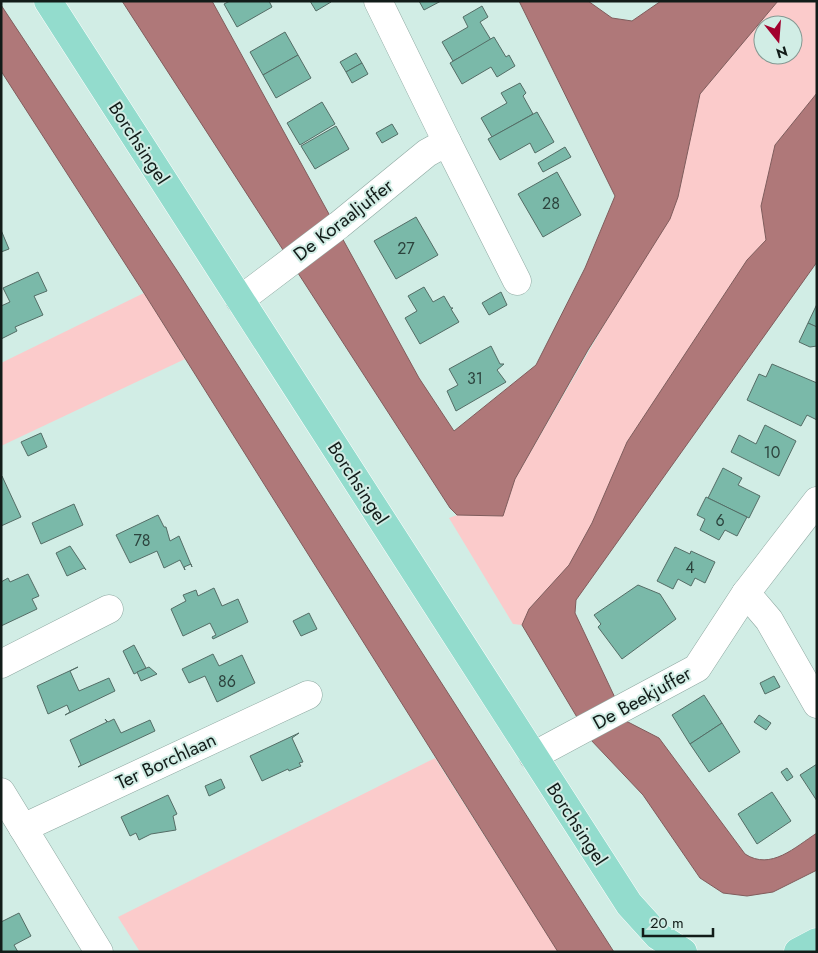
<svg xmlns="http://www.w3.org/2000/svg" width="818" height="953" font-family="Jost,sans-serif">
  <rect width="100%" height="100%" fill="#d1ede5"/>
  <g fill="#fbcbcb" fill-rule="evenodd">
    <path d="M 778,1 L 817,1 L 817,93 L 775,145 L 761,206 L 766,240 L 747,260 L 627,442 L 592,523 L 569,565 L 529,609 L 522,625 L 513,624 L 449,518 L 457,515 L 503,516 L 515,479 L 678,197 L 700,94 ZM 763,25 L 793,25 L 793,55 L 763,55 Z"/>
    <path d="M 144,293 L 185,359 L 1,446 L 1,363 Z"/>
    <path d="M 435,758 L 558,952 L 140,952 L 118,917 Z"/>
  </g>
  <g fill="#af7879" stroke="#805c5c">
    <path d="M 122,1 L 212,1 L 419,378 L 454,431 L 536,365 L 585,268 L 615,196 L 519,1 L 588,1 L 612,18 L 632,21 L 661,1 L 778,1 L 700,94 L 678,197 L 670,219 L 588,350 L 515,479 L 503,516 L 457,515 L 450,508 Z"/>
    <path d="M 1,5 L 178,272 L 614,952 L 558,952 L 144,293 L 1,71 Z"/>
    <path d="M 817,93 L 817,262 L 576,600 L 575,613 L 626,721 L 659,738 L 745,854 C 771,871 795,847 817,833 L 817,870 L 773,892 L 747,896 L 723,893 L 700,878 L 643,795 L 590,739 L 522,625 L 529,609 L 569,565 L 592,523 L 627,442 L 747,260 L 766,240 L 761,206 L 775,145 Z"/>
  </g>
  <g fill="#7ab9a9" stroke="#546d66">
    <path d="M 230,1 L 269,1 L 272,7 L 237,27 L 224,4 Z"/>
    <path d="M 310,1 L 331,1 L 331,2 L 316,11 Z"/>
    <path d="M 419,1 L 441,1 L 424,10 Z"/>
    <path d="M 482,6 L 488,17 L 480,22 L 491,40 L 453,61 L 442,42 L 468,27 L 463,17 Z"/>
    <path d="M 285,32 L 298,55 L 263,75 L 250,52 Z"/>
    <path d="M 494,37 L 506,57 L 509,55 L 515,66 L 497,77 L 491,67 L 462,84 L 450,63 Z"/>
    <path d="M 356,53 L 362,63 L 346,72 L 340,62 Z"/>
    <path d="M 298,55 L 311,78 L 276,98 L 263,75 Z"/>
    <path d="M 362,63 L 368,74 L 352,83 L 346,72 Z"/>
    <path d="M 520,83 L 526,93 L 523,96 L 533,114 L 492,137 L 481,118 L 507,103 L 501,93 Z"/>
    <path d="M 322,102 L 335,124 L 300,145 L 287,123 Z"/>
    <path d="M 537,112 L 554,142 L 535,153 L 530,143 L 500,160 L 488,139 Z"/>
    <path d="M 392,124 L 398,134 L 382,143 L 376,133 Z"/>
    <path d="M 336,126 L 349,149 L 315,169 L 301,146 Z"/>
    <path d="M 565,147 L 571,157 L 543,172 L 538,163 Z"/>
    <path d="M 557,172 L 581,215 L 543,237 L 518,194 Z"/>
    <path d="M 416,217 L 438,255 L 396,279 L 374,241 Z"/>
    <path d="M 1,230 L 9,249 L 1,252 Z"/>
    <path d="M 38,272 L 47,291 L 34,296 L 43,315 L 15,327 L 17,331 L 1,339 L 1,306 L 10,302 L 3,288 Z"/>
    <path d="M 424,287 L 433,302 L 444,296 L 451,308 L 453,308 L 451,309 L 459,322 L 420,344 L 405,318 L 417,311 L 408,296 Z"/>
    <path d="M 501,292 L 507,305 L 489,315 L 482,303 Z"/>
    <path d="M 817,304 L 817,327 L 808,323 Z"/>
    <path d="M 808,323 L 817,327 L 817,346 L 810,347 L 799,342 Z"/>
    <path d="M 491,346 L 500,364 L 504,364 L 497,370 L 506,382 L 456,411 L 447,391 L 458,385 L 449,369 Z"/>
    <path d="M 772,364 L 817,383 L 817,420 L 807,415 L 801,426 L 747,400 L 759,374 L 766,377 Z"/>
    <path d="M 765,425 L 796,441 L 779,476 L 731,452 L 739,435 L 756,444 Z"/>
    <path d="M 41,433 L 47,447 L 28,456 L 21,442 Z"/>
    <path d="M 723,468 L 742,478 L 738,485 L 760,496 L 749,518 L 708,498 Z"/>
    <path d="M 2,476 L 21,517 L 1,526 L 1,477 Z"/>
    <path d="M 706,497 L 747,517 L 737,536 L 725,530 L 719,540 L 700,530 L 705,519 L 697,515 Z"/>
    <path d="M 74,504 L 83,525 L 41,544 L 32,523 Z"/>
    <path d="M 158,515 L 164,527 L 166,527 L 170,541 L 179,536 L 192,567 L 191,564 L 184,567 L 185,570 L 180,560 L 164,568 L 157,551 L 130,563 L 116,535 Z"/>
    <path d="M 70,546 L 86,570 L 84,568 L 67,576 L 56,553 Z"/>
    <path d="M 675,547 L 690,554 L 691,551 L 715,562 L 705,583 L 695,578 L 691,586 L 678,579 L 673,589 L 657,581 Z"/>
    <path d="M 28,574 L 39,596 L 32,599 L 37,609 L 1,626 L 1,582 L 8,578 L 10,582 Z"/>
    <path d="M 638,585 L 660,594 L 676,619 L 622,659 L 598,627 L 601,624 L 594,615 Z"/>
    <path d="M 214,588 L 222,606 L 238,599 L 248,622 L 213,639 L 212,637 L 216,635 L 210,623 L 183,636 L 171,609 L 186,601 L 183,595 L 196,590 L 198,596 Z"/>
    <path d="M 309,613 L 317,629 L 301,636 L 293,621 Z"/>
    <path d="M 134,645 L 146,668 L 134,674 L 123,651 Z"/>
    <path d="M 213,654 L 219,666 L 242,655 L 255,683 L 217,702 L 205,676 L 189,683 L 182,669 Z"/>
    <path d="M 78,667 L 70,671 L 79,691 L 109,678 L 115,691 L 65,715 L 70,712 L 67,705 L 48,714 L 37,686 Z"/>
    <path d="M 149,667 L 157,674 L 141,681 L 137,672 Z"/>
    <path d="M 774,676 L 780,687 L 765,694 L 760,683 Z"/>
    <path d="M 704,695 L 722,723 L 690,744 L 672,715 Z"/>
    <path d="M 759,715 L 771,723 L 766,730 L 754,722 Z"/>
    <path d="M 105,719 L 108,722 L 114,719 L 121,733 L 150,720 L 155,731 L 78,767 L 81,765 L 70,740 L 107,722 Z"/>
    <path d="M 722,723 L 740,752 L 709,772 L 690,744 Z"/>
    <path d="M 299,733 L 292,738 L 303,762 L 299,763 L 301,766 L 289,771 L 288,769 L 262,781 L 250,756 Z"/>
    <path d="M 817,764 L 817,801 L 800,775 Z"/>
    <path d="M 787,768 L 793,777 L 787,781 L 781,772 Z"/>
    <path d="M 221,779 L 225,788 L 209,796 L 205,786 Z"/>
    <path d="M 772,792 L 791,821 L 757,844 L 738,814 Z"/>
    <path d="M 168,795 L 177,814 L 173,816 L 176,830 L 151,834 L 139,840 L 136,833 L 130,836 L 121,817 Z"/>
    <path d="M 19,913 L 31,936 L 14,945 L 18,952 L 1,952 L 1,922 Z"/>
  </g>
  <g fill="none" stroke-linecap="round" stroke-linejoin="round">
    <g stroke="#8ea8a1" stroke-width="29">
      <g id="minor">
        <path d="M 447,142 L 517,281"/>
        <path d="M 240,300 L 339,225 L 427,153 L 447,142 L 378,1"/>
        <path d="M 746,593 L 769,620 L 817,704"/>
        <path d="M 1,664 L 109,609"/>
        <path d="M 533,756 L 697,668 L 746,593 L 817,501"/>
        <path d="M 1,792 L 99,952"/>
        <path d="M 23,828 L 308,695"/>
      </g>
    </g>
    <g stroke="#fff" stroke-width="29">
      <g id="major">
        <path d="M 48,1 L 629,904 L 658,936 L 683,952"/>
        <path d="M 798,952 L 817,942"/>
      </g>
    </g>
    <use href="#minor" stroke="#fff" stroke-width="28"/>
    <use href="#major" stroke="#93dccd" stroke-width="28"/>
  </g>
  <g text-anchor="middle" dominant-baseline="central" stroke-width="4" stroke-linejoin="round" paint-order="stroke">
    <g font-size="16" fill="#2c433d">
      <text x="551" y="203">28</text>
      <text x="406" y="248">27</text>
      <text x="475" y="378">31</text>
      <text x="772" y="452">10</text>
      <text x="720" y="520">6</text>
      <text x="142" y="540">78</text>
      <text x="690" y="567">4</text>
      <text x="227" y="681">86</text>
    </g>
    <g font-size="19" fill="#121c19" stroke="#d1ede5">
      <text transform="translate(139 143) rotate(57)">Borchsingel</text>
      <text transform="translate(343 220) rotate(-38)">De Koraaljuffer</text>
      <text transform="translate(358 483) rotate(57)">Borchsingel</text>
      <text transform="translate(642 698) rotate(-29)">De Beekjuffer</text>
      <text transform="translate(166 761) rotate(-25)">Ter Borchlaan</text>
      <text transform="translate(577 824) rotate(57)">Borchsingel</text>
    </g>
  </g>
  <rect width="818" height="953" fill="none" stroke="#121c19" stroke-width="5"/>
  <g transform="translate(778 40) rotate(163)"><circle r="24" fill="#d1ede5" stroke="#859993"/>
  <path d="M0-4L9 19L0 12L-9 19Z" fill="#a2012e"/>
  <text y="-8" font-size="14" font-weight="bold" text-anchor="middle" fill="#121c19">N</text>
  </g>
  <path d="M643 928v8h70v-8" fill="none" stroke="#121c19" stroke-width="2.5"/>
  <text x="650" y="928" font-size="15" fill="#121c19" stroke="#d1ede5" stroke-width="4" paint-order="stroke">20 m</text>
</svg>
